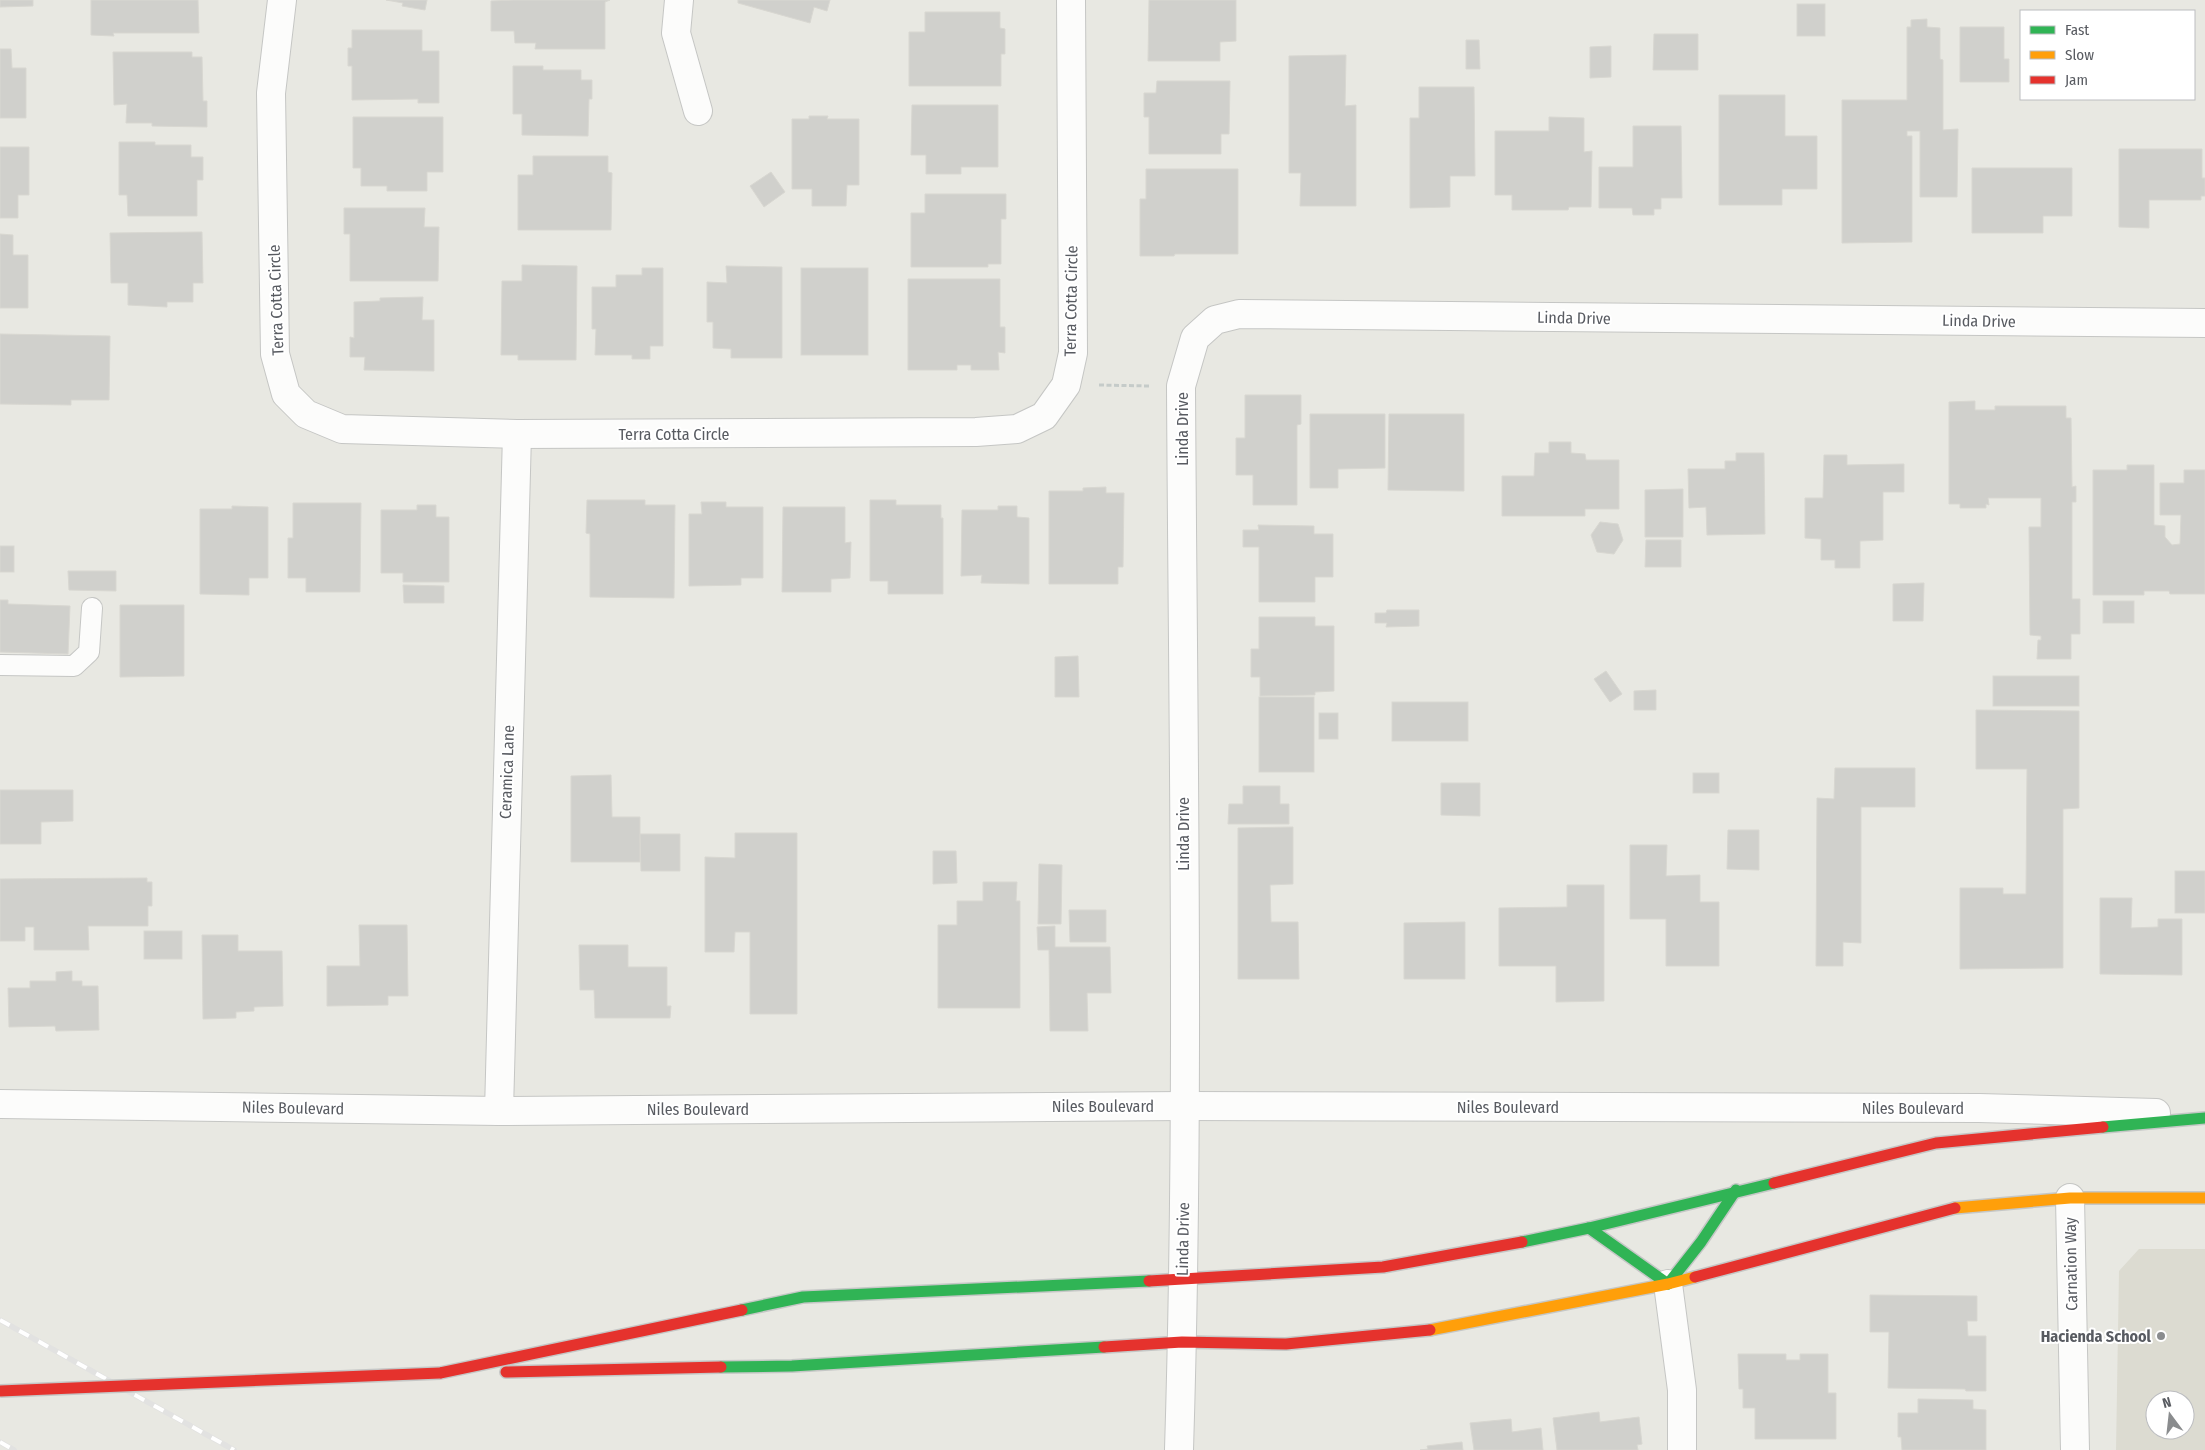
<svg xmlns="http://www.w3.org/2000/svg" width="2205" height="1450" font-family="'Fira Sans Condensed',sans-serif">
  <rect width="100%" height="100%" fill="#e8e8e2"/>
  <path fill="#dcdbd1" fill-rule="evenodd" d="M 2139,1249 L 2205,1249 L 2205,1450 L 2116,1450 L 2119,1271 ZM 2155,1400 L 2185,1400 L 2185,1430 L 2155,1430 Z"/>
  <g fill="#d0d0cc" stroke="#d8d7d1">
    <path d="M 0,0 L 33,0 L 33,6 L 0,7 Z"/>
    <path d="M 91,0 L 198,0 L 199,33 L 113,33 L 114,36 L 91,35 Z"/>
    <path d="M 386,0 L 427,0 L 425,10 L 402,6 L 403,3 Z"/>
    <path d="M 514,0 L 610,0 L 605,2 L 605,49 L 535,49 L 536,43 L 515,43 L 514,31 L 491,31 L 491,1 Z"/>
    <path d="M 738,0 L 830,0 L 827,11 L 814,7 L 810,23 L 738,3 Z"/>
    <path d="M 1149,0 L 1236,0 L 1236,41 L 1220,42 L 1220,61 L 1148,61 Z"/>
    <rect x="1797" y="4" width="28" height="32"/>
    <path d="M 925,12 L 1000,12 L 1000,28 L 1005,29 L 1005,54 L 1001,54 L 1001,86 L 909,86 L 909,32 L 925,32 Z"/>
    <path d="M 1927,19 L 1927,27 L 1940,28 L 1940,59 L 1943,60 L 1943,130 L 1958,129 L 1957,197 L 1920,197 L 1920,131 L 1907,131 L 1907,136 L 1912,136 L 1912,242 L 1842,243 L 1842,100 L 1907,100 L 1907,27 L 1911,27 L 1911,20 Z"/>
    <path d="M 1960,27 L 2004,27 L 2004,59 L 2009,59 L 2009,82 L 1960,82 Z"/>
    <path d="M 352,30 L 422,30 L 422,51 L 439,51 L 439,103 L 418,103 L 418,99 L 352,100 L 352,66 L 348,66 L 348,48 L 352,48 Z"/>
    <path d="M 1654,34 L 1698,34 L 1698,70 L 1653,70 Z"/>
    <path d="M 1466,40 L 1479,40 L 1480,69 L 1466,69 Z"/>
    <path d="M 1611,46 L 1611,77 L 1590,78 L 1590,47 Z"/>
    <path d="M 0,49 L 11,49 L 12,68 L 26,68 L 26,118 L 0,118 Z"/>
    <path d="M 113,52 L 192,52 L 192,57 L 202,57 L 203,101 L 207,101 L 207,127 L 152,126 L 152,123 L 126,123 L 127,104 L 114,105 Z"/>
    <path d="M 1346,55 L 1345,106 L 1356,105 L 1356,206 L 1300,206 L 1301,173 L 1289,173 L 1289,56 Z"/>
    <path d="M 513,66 L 543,66 L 543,70 L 581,70 L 581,80 L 592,80 L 592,99 L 589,99 L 588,136 L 522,135 L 522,114 L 513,114 Z"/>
    <path d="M 1157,81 L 1230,81 L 1229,134 L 1221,134 L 1221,154 L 1149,154 L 1149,117 L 1144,117 L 1144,93 L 1156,93 Z"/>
    <path d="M 1419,87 L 1474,87 L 1475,176 L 1450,176 L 1450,207 L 1410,208 L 1410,118 L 1419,118 Z"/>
    <path d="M 1719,95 L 1785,95 L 1785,136 L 1817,136 L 1817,189 L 1782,189 L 1782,205 L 1719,205 Z"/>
    <path d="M 912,105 L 998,105 L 998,167 L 961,167 L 961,174 L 926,174 L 926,155 L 911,155 Z"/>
    <path d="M 809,116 L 828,116 L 827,119 L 859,119 L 859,185 L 847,185 L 846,206 L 812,206 L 812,189 L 792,189 L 792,119 L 809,119 Z"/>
    <path d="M 353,117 L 443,117 L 443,172 L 427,172 L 427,191 L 387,191 L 387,186 L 361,186 L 361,168 L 353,168 Z"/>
    <path d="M 1549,117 L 1584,118 L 1584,152 L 1592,151 L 1591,207 L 1569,207 L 1568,210 L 1512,210 L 1512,195 L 1495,195 L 1495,131 L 1549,131 Z"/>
    <path d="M 1633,126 L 1681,126 L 1682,198 L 1661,198 L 1661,209 L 1654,209 L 1654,215 L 1633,215 L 1632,208 L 1599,208 L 1599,167 L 1633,167 Z"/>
    <path d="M 119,142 L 155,142 L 155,145 L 191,145 L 191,157 L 203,157 L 203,180 L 197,180 L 197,216 L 128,216 L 127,195 L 119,195 Z"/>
    <path d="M 0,147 L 29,147 L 29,195 L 18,195 L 18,218 L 0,218 Z"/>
    <path d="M 2119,149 L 2202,149 L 2202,178 L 2205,178 L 2205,196 L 2201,196 L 2201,200 L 2149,200 L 2149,228 L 2119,227 Z"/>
    <path d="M 533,156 L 608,156 L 608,172 L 612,173 L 611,230 L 518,230 L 518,175 L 533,175 Z"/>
    <path d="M 1972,168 L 2072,168 L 2072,216 L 2043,216 L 2043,233 L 1972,233 Z"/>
    <path d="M 1146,169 L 1238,169 L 1238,254 L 1175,254 L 1174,256 L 1140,256 L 1140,199 L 1146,199 Z"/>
    <path d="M 771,172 L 785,192 L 764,207 L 750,186 Z"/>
    <path d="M 925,194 L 1006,194 L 1006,219 L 1001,219 L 1001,264 L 988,264 L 988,267 L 911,267 L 911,213 L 925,213 Z"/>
    <path d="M 344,208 L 425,208 L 424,227 L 439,227 L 438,281 L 350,281 L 350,234 L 344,234 Z"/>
    <path d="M 202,232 L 203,283 L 193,283 L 193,302 L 167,302 L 167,307 L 128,305 L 128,283 L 111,283 L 110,233 Z"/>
    <path d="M 0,234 L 13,235 L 13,255 L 28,255 L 28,308 L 0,308 Z"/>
    <path d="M 522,265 L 577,266 L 576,360 L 518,360 L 518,355 L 501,355 L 502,281 L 522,281 Z"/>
    <path d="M 726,266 L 782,267 L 782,358 L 731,358 L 731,349 L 713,348 L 713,322 L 707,322 L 707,282 L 727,283 Z"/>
    <path d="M 642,268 L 663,268 L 663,346 L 650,346 L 650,359 L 632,359 L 632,355 L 595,355 L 596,329 L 592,329 L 592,287 L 616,287 L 616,275 L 642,275 Z"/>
    <rect x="801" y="268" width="67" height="87"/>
    <path d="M 908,279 L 1000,279 L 1000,327 L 1005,327 L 1005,353 L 998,352 L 999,370 L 971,370 L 971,365 L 957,365 L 957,370 L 908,370 Z"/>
    <path d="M 423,297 L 422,320 L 434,320 L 434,371 L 364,370 L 365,357 L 350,357 L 350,337 L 354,338 L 354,302 L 380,301 L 380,298 Z"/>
    <path d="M 0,334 L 110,336 L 109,400 L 71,400 L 71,405 L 0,404 Z"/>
    <path d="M 1245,395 L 1301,395 L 1301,424 L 1297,425 L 1297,505 L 1253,505 L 1253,475 L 1236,475 L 1236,438 L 1245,438 Z"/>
    <path d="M 1975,401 L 1975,410 L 1995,410 L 1995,406 L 2066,406 L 2066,418 L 2071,418 L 2072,487 L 2076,486 L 2076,502 L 2072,502 L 2072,599 L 2080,599 L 2080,634 L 2071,634 L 2071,659 L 2037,659 L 2038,640 L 2041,640 L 2041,636 L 2030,635 L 2029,527 L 2041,527 L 2041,498 L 1988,498 L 1989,505 L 1986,504 L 1986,508 L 1960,508 L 1960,504 L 1949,504 L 1949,402 Z"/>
    <path d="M 1310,414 L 1385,414 L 1385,468 L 1338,469 L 1338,488 L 1310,488 Z"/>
    <path d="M 1389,414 L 1464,414 L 1464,491 L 1388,490 Z"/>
    <path d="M 1549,442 L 1571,442 L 1571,453 L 1585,454 L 1586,460 L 1619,460 L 1619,509 L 1585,509 L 1585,516 L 1502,516 L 1502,476 L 1534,476 L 1535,453 L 1549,453 Z"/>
    <path d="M 1736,453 L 1764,453 L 1765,534 L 1707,535 L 1706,507 L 1689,508 L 1688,469 L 1725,469 L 1725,461 L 1736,461 Z"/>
    <path d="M 1824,455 L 1847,455 L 1847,465 L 1904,464 L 1904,492 L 1883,492 L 1883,540 L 1860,541 L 1860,568 L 1835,568 L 1835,560 L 1821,560 L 1821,539 L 1805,538 L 1805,498 L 1823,498 Z"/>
    <path d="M 2127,465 L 2154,465 L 2154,525 L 2165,526 L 2165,537 L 2172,545 L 2180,544 L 2181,515 L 2160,515 L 2160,483 L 2184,483 L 2184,470 L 2205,470 L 2205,594 L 2170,594 L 2169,591 L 2144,591 L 2144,595 L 2093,595 L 2093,470 L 2127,470 Z"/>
    <path d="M 1106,487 L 1106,493 L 1124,493 L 1123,567 L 1118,567 L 1118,584 L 1049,584 L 1049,491 L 1083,491 L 1083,488 Z"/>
    <path d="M 1683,489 L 1683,537 L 1645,537 L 1645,490 Z"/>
    <path d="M 587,500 L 645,500 L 645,505 L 675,505 L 674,598 L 590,597 L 590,534 L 586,533 Z"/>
    <path d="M 870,500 L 896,500 L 896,505 L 941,505 L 941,518 L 943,518 L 943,594 L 888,594 L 888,581 L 870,581 Z"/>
    <path d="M 701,502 L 726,502 L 726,507 L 763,507 L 763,578 L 741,578 L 741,585 L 689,586 L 689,514 L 702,514 Z"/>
    <path d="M 293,503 L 361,503 L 360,592 L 306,592 L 306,578 L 288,578 L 288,538 L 293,538 Z"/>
    <path d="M 417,505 L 436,505 L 436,517 L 449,517 L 449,582 L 403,582 L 403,573 L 381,573 L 381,510 L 417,510 Z"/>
    <path d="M 232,506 L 268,507 L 268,578 L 249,578 L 249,595 L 200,594 L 200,509 L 232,509 Z"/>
    <path d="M 998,506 L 1017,506 L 1017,517 L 1029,518 L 1029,584 L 981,583 L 982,575 L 961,576 L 962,510 L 998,510 Z"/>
    <path d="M 783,507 L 845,507 L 845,543 L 851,542 L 850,578 L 831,579 L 831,592 L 782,592 Z"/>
    <path d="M 1600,522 L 1618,524 L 1623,540 L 1614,554 L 1597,552 L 1591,535 Z"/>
    <path d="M 1258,525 L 1314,526 L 1314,534 L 1333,534 L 1333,577 L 1315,577 L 1315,602 L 1259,602 L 1259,547 L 1243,547 L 1243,530 L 1259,530 Z"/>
    <path d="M 1646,540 L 1681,540 L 1681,567 L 1645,567 Z"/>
    <rect x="0" y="546" width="14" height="26"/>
    <path d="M 68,571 L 116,571 L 116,591 L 69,590 Z"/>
    <path d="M 1924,583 L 1923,621 L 1893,621 L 1893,584 Z"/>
    <path d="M 403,585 L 444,586 L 444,603 L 404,603 Z"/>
    <path d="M 0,600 L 8,600 L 8,604 L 70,606 L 68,654 L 0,652 Z"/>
    <rect x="2103" y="601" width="31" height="22"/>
    <path d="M 120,605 L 184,605 L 184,676 L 120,677 Z"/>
    <path d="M 1387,610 L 1419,610 L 1419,626 L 1386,627 L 1387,623 L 1375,623 L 1375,613 L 1386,613 Z"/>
    <path d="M 1259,617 L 1315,617 L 1315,626 L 1334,626 L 1334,691 L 1315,692 L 1315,695 L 1260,696 L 1260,677 L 1251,677 L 1251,649 L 1259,649 Z"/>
    <path d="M 1078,656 L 1079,697 L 1055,697 L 1055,657 Z"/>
    <path d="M 1606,671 L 1622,694 L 1610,702 L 1594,679 Z"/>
    <rect x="1993" y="676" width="86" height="30"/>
    <path d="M 1656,690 L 1656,710 L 1634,710 L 1634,691 Z"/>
    <rect x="1259" y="697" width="55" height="75"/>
    <rect x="1392" y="702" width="76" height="39"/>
    <path d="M 1976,710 L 2079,711 L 2079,808 L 2063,809 L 2063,968 L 1960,969 L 1960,888 L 2003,888 L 2003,894 L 2026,894 L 2027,769 L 1976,769 Z"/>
    <rect x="1319" y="713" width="19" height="26"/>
    <path d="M 1835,768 L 1915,768 L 1915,807 L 1861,807 L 1861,943 L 1843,942 L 1843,966 L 1816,966 L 1817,798 L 1834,799 Z"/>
    <rect x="1693" y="773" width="26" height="20"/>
    <path d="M 611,775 L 612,817 L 640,817 L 640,862 L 571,862 L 571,776 Z"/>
    <path d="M 1441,783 L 1480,783 L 1480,816 L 1441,815 Z"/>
    <path d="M 1243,786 L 1280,786 L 1280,804 L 1289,804 L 1289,824 L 1228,824 L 1229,804 L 1243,804 Z"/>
    <path d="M 0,790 L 73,790 L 73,821 L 41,822 L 41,844 L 0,844 Z"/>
    <path d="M 1293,827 L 1293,884 L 1270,885 L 1271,922 L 1298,922 L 1299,979 L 1238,979 L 1238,828 Z"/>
    <path d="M 1728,830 L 1759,830 L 1759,870 L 1727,869 Z"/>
    <path d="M 735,833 L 797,833 L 797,1014 L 750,1014 L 750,932 L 735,932 L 734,952 L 705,952 L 705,857 L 735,858 Z"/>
    <path d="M 640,834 L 680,834 L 680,871 L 641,871 Z"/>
    <path d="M 1630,845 L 1667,845 L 1666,876 L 1700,875 L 1700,902 L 1719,902 L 1719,966 L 1666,966 L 1666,919 L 1630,919 Z"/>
    <path d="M 933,851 L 956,851 L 957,883 L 933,884 Z"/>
    <path d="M 1039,864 L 1062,865 L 1061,924 L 1038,924 Z"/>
    <rect x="2175" y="871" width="30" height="42"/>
    <path d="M 147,878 L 147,882 L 152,882 L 152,906 L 148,906 L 148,926 L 88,926 L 89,950 L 34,950 L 34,927 L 25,927 L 25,941 L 0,941 L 0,879 Z"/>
    <path d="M 983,882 L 1017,882 L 1016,901 L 1020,901 L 1020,1008 L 938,1008 L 938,925 L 957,925 L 957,901 L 983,901 Z"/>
    <path d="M 1567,885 L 1604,885 L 1604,1001 L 1556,1002 L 1556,966 L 1499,966 L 1499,908 L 1567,907 Z"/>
    <path d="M 2100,898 L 2132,898 L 2131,928 L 2158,927 L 2158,919 L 2182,919 L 2182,975 L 2100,974 Z"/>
    <path d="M 1069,910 L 1106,910 L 1106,942 L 1070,942 Z"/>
    <path d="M 1465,922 L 1465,979 L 1404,979 L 1404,923 Z"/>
    <path d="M 359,925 L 407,925 L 408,996 L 388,996 L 388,1005 L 327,1006 L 327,966 L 360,966 Z"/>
    <path d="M 1055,926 L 1055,947 L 1110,947 L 1111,993 L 1087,993 L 1088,1031 L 1050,1031 L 1049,950 L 1038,950 L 1037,927 Z"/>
    <rect x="144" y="931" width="38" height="28"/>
    <path d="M 202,935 L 238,935 L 238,951 L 282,951 L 283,1006 L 254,1007 L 254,1011 L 236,1012 L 236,1018 L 203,1019 Z"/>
    <path d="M 579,945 L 628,945 L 628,967 L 667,967 L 667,1006 L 671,1006 L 670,1018 L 595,1018 L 594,990 L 580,990 Z"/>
    <path d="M 72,971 L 72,981 L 82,981 L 82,986 L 98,986 L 99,1030 L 56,1031 L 55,1026 L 9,1027 L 8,988 L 30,988 L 30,981 L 56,981 L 56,972 Z"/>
    <path d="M 1870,1295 L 1977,1296 L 1977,1321 L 1967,1321 L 1968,1336 L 1986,1336 L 1986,1391 L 1966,1391 L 1965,1389 L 1888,1388 L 1889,1332 L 1870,1332 Z"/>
    <path d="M 1738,1354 L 1786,1354 L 1786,1360 L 1800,1360 L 1800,1354 L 1828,1354 L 1828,1393 L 1836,1393 L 1836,1439 L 1755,1439 L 1755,1408 L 1743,1408 L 1743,1389 L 1739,1389 Z"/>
    <path d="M 1918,1399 L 1973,1400 L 1973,1409 L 1986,1410 L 1986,1450 L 1902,1450 L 1901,1437 L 1898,1437 L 1898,1413 L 1918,1413 Z"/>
    <path d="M 1599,1412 L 1600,1422 L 1639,1417 L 1642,1444 L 1637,1445 L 1638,1450 L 1557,1450 L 1553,1418 Z"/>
    <path d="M 1511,1419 L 1512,1432 L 1541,1428 L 1543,1450 L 1474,1450 L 1470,1423 Z"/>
    <path d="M 1462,1442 L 1463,1450 L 1420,1450 L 1428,1449 L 1427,1446 Z"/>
  </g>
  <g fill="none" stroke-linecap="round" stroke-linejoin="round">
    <g stroke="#c5c6c4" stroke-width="22">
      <path id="lane" d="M 0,665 L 74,666 L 89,652 L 92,608"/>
    </g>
    <g stroke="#c5c6c4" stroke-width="30">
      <g id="street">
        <path d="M 282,0 L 271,93 L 275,354 L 286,394 L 306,414 L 342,429 L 517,434 L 976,432 L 1017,429 L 1044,416 L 1066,385 L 1073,353 L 1071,0"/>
        <path d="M 679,0 L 676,33 L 698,111"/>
        <path d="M 0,1104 L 499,1111 L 1184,1106 L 1979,1108 L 2156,1113"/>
        <path d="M 499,1111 L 517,434"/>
        <path d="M 2070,1198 L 2075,1450"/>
        <path d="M 1668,1284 L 1682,1390 L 1682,1450"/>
        <path d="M 1179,1450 C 1190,1096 1183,741 1181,386 L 1195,338 L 1215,320 L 1239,314 L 2205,323"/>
      </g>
    </g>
    <g stroke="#c5c7c6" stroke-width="14">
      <g id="fast">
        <path d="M 2103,1127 L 2205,1118"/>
        <path d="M 1589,1228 L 1668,1284"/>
        <path d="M 1522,1242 L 1589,1228 L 1774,1183"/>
        <path d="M 1668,1284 L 1701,1242 L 1736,1190"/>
        <path d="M 742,1310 L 803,1297 L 1149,1281"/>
        <path d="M 721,1367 L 792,1366 L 1104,1347"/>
      </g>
    </g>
    <g stroke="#c5c7c6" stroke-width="14">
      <g id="slow">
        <path d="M 1955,1208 L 2070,1198 L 2205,1198"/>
        <path d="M 1430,1330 L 1668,1284 L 1695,1277"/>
      </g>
    </g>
    <g stroke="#c5c7c6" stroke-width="14">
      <g id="jam">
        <path d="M 1774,1183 L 1936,1143 L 2103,1127"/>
        <path d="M 1695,1277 L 1955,1208"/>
        <path d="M 1149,1281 L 1383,1267 L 1522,1242"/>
        <path d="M 1104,1347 L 1182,1342 L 1286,1344 L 1430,1330"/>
        <path d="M 506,1372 L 721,1367"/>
        <path d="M 440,1373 L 742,1310"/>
      </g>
    </g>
    <path stroke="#c5cbc9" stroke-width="3" stroke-dasharray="5 2.5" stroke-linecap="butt" d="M 1099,385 L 1150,386"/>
    <use href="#lane" stroke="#fcfcfb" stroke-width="20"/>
    <use href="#street" stroke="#fcfcfb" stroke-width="28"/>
    <use href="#fast" stroke="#30b455" stroke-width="11"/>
    <use href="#slow" stroke="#ff9f0a" stroke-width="11"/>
    <use href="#jam" stroke="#e5322d" stroke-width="11"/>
    <g stroke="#e2e2e1" stroke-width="5.5">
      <g id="rail">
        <path d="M 0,1320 L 234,1450"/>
        <path d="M 0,1442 L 14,1450"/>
      </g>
    </g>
    <use href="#rail" stroke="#fff" stroke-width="4" stroke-dasharray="11" stroke-linecap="butt"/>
    <g stroke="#c5c7c6" stroke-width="14" stroke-linecap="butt">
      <path id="jam-bridge" d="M 0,1391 L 440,1373"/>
    </g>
    <use href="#jam-bridge" stroke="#e5322d" stroke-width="11"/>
  </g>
  <circle fill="#8a8c8e" stroke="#fff" stroke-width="2" cx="2161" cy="1336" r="5"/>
  <g text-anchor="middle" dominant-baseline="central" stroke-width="4" stroke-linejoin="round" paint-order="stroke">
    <g font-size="16" fill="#585b61" stroke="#fff">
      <text transform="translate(276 300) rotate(-92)">Terra Cotta Circle</text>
      <text transform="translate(1071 301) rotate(-89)">Terra Cotta Circle</text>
      <text transform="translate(1574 318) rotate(1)">Linda Drive</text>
      <text transform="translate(1979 321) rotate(1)">Linda Drive</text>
      <text transform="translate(1182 429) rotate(-90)">Linda Drive</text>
      <text x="674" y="434">Terra Cotta Circle</text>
      <text transform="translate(507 772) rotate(-88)">Ceramica Lane</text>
      <text transform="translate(1183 834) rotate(-90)">Linda Drive</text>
      <text x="1103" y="1106">Niles Boulevard</text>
      <text x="1508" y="1107">Niles Boulevard</text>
      <text transform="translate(293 1108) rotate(1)">Niles Boulevard</text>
      <text x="1913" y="1108">Niles Boulevard</text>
      <text x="698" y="1109">Niles Boulevard</text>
      <text transform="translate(1183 1239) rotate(-89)">Linda Drive</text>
      <text transform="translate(2071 1264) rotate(-91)">Carnation Way</text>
    </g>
    <g font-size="16" font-weight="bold" fill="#585b61" stroke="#fff" text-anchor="end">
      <text x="2151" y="1336">Hacienda School</text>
    </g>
  </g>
  <rect x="2020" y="10" width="175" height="90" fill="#ffffff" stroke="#bcbdc0"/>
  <rect x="2030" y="26" width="25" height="8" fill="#30b455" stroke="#bcbdc0"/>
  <text x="2065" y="35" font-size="15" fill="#585b61">Fast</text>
  <rect x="2030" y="51" width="25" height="8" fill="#ff9f0a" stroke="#bcbdc0"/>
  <text x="2065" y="60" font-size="15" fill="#585b61">Slow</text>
  <rect x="2030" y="76" width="25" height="8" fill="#e5322d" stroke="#bcbdc0"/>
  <text x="2065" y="85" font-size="15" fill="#585b61">Jam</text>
  <g transform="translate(2170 1415) rotate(345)"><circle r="24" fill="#ffffff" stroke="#bcbdc0"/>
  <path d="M0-4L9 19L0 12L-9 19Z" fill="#8a8c8e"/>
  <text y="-8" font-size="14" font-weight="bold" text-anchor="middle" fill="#585b61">N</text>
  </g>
</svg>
